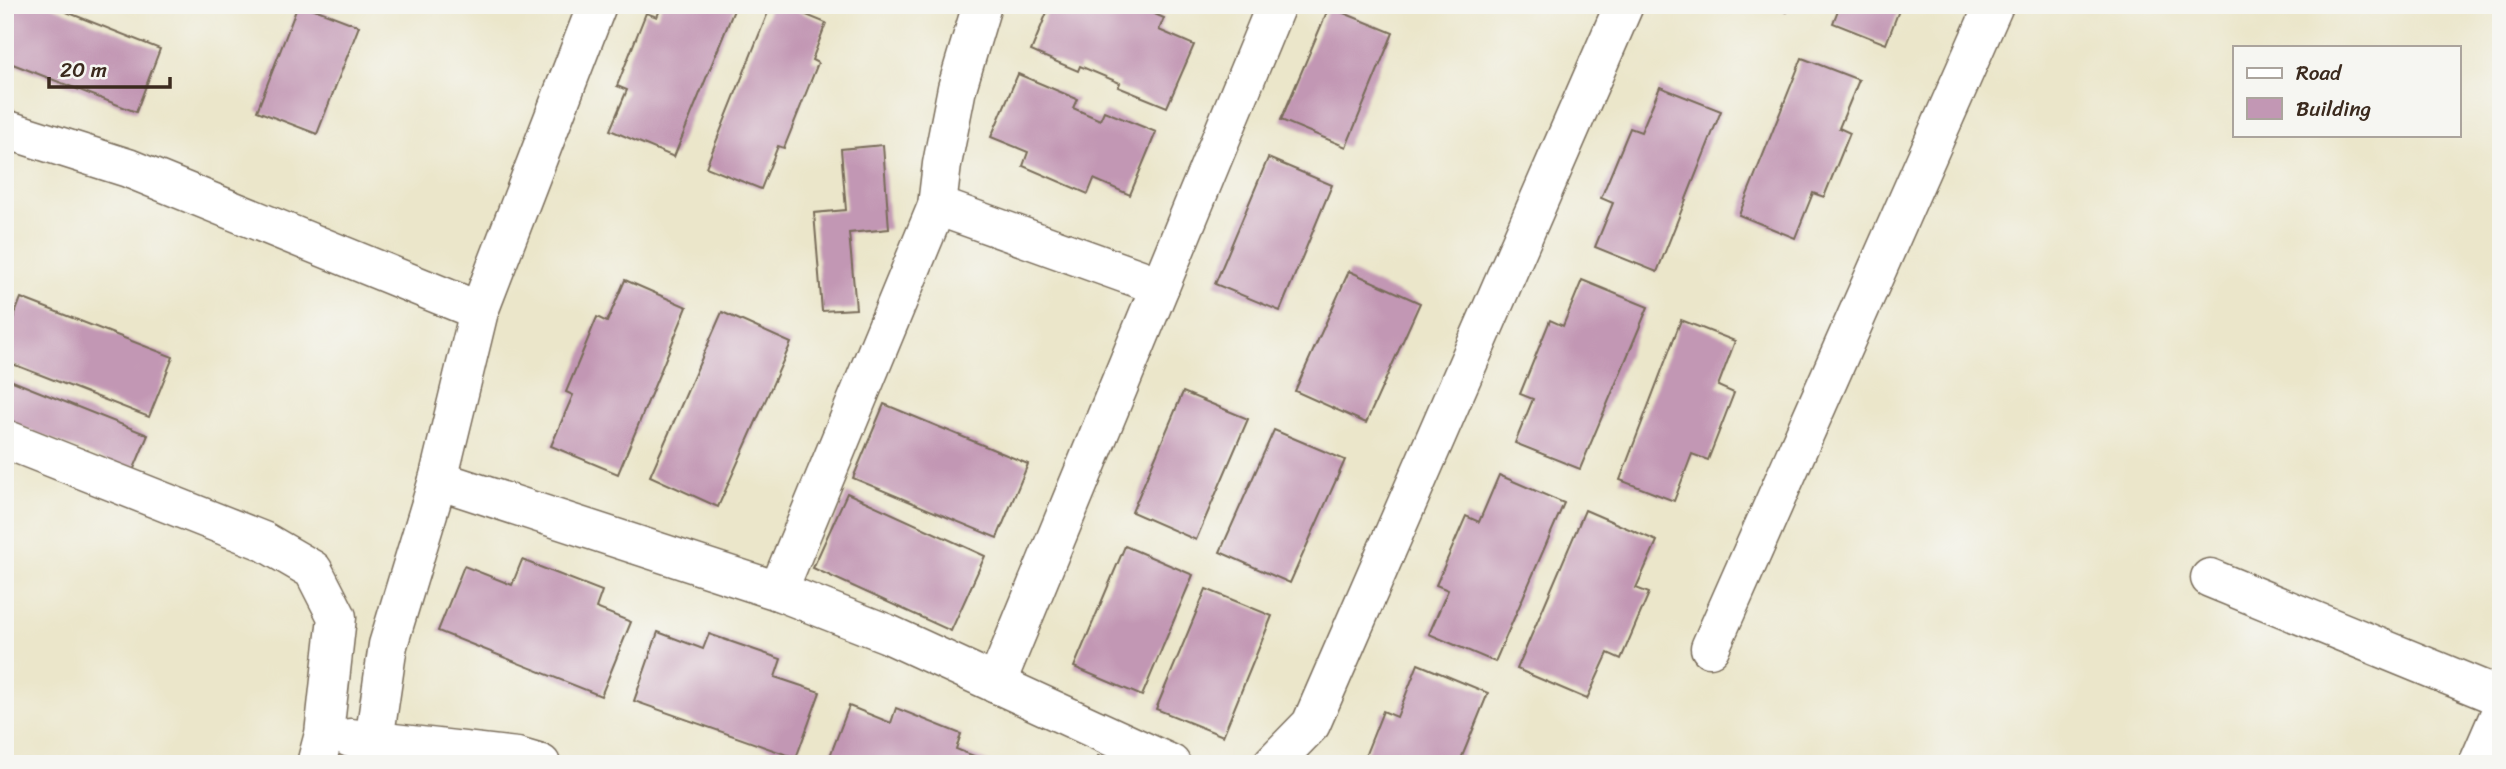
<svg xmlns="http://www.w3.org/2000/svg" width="2506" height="769" font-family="Sriracha,sans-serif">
  <rect width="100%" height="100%" fill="#f6f6f2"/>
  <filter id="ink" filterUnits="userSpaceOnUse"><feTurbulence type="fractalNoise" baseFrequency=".0143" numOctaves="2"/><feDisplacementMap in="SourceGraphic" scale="14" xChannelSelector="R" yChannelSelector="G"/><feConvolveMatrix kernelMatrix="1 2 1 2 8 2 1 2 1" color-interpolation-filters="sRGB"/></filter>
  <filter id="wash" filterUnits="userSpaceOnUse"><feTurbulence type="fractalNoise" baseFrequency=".00686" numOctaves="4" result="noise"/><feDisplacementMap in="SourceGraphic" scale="28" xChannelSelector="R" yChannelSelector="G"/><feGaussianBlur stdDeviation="1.57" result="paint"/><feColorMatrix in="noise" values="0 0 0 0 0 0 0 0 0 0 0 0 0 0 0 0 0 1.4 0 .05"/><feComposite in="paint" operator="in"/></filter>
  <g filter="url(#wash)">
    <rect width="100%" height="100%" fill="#ebe6ca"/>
    <g id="blocks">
      <g fill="#c297b4">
        <path d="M 5,5 L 49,5 L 160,49 L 136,112 L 5,61 Z"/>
        <path d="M 298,5 L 304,5 L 359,26 L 317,134 L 257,111 Z"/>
        <path d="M 662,5 L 736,5 L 674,157 L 610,130 L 627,90 L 617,86 L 646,13 L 657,17 Z"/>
        <path d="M 771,5 L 782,5 L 826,23 L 812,60 L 818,63 L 784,148 L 778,146 L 761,189 L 706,167 Z"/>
        <path d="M 1050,5 L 1134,5 L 1164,18 L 1159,30 L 1194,45 L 1167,107 L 1118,87 L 1120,83 L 1080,66 L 1078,71 L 1031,51 Z"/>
        <path d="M 1771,5 L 1789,5 L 1786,12 Z"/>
        <path d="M 1840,5 L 1901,5 L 1886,44 L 1833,23 Z"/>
        <path d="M 1329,7 L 1393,33 L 1346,147 L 1281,120 Z"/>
        <path d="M 1802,58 L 1859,80 L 1839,128 L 1850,133 L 1824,197 L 1813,193 L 1795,238 L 1739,215 Z"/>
        <path d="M 1018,74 L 1077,99 L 1073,108 L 1100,120 L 1104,111 L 1156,132 L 1130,195 L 1094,179 L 1088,194 L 1023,166 L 1028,152 L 991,137 Z"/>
        <path d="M 1660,87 L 1721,111 L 1657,272 L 1595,247 L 1613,203 L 1601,198 L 1630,128 L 1641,132 Z"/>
        <path d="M 883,145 L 889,229 L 849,233 L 856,309 L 822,311 L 814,213 L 846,210 L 841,149 Z"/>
        <path d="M 1268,158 L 1332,185 L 1280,311 L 1215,284 Z"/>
        <path d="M 1349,271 L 1420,303 L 1366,423 L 1295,391 Z"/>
        <path d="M 625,280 L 687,307 L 618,474 L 551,446 L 573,395 L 566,392 L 597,317 L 607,322 Z"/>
        <path d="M 1582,280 L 1648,307 L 1580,469 L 1515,443 L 1533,399 L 1520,394 L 1550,320 L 1563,326 Z"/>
        <path d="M 21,298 L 173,357 L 149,417 L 5,361 L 5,340 Z"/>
        <path d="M 722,312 L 791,343 L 718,507 L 650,476 Z"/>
        <path d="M 1681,320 L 1735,341 L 1718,386 L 1734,393 L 1708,460 L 1692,454 L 1674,501 L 1620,480 Z"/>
        <path d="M 5,378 L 148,435 L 133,471 L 5,421 Z"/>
        <path d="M 1183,392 L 1248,419 L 1196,540 L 1132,512 Z"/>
        <path d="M 884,404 L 1028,464 L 997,538 L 853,478 Z"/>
        <path d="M 1274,430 L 1345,460 L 1290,583 L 1220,552 Z"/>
        <path d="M 1499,475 L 1564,503 L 1495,662 L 1429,634 L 1448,590 L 1436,585 L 1466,516 L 1479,522 Z"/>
        <path d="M 847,493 L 985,556 L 951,631 L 813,568 Z"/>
        <path d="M 1585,510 L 1657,541 L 1636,588 L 1649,593 L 1621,659 L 1608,653 L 1587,699 L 1517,669 Z"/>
        <path d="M 1125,546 L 1193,575 L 1142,696 L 1074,667 Z"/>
        <path d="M 522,560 L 602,591 L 596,608 L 631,622 L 601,696 L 438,631 L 464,566 L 512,585 Z"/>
        <path d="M 1206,589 L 1272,616 L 1223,736 L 1156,709 Z"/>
        <path d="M 658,632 L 703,649 L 709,634 L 781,659 L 775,677 L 820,692 L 796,758 L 634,701 Z"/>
        <path d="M 1418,664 L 1488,693 L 1459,764 L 1362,764 L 1383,711 L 1397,717 Z"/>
        <path d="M 849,706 L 891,723 L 896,708 L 961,734 L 956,749 L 994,764 L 827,764 Z"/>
        <path d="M 1098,756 L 1117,764 L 1095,764 Z"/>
      </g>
    </g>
  </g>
  <g filter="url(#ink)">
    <use href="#blocks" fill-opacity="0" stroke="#796c5a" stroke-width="2"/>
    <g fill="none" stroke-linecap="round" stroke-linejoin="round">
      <g stroke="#796c5a" stroke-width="41">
        <g id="street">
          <path d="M 5,129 L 128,168 L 479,311"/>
          <path d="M 937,206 L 1160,286"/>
          <path d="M 5,439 L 263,541 L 313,570 L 337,617 L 324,734 L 316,764"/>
          <path d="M 438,480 L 778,591 L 888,634 L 1171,764"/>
          <path d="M 2210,578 L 2501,697"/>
          <path d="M 778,591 L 937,206 L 942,164 L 957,88 L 982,5"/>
          <path d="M 1710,648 L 1994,5"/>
          <path d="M 996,684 L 1276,5"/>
          <path d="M 350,738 L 517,757 L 541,764"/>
          <path d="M 374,741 L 388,645 L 438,480 L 479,311 L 597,5"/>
          <path d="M 1272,764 L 1311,724 L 1624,5"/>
          <path d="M 2478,764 L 2501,711"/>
        </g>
      </g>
      <use href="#street" stroke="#fff" stroke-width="38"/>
    </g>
  </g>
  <rect width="2506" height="769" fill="none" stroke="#f6f6f2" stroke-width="28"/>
  <rect x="2233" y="46" width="228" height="91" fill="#f6f6f2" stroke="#aba49d" stroke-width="2"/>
  <rect x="2247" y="68" width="35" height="10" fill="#ffffff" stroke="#aba49d" stroke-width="2"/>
  <text x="2296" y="80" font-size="21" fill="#3b2a1e">Road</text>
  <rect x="2247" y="98" width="35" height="21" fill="#c297b4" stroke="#aba49d" stroke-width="2"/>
  <text x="2296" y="116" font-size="21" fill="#3b2a1e">Building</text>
  <path d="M49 77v10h121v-10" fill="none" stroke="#3b2a1e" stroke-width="3.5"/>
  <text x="60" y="77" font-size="21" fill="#3b2a1e" stroke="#f6f6f2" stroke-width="5" paint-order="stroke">20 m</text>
</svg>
